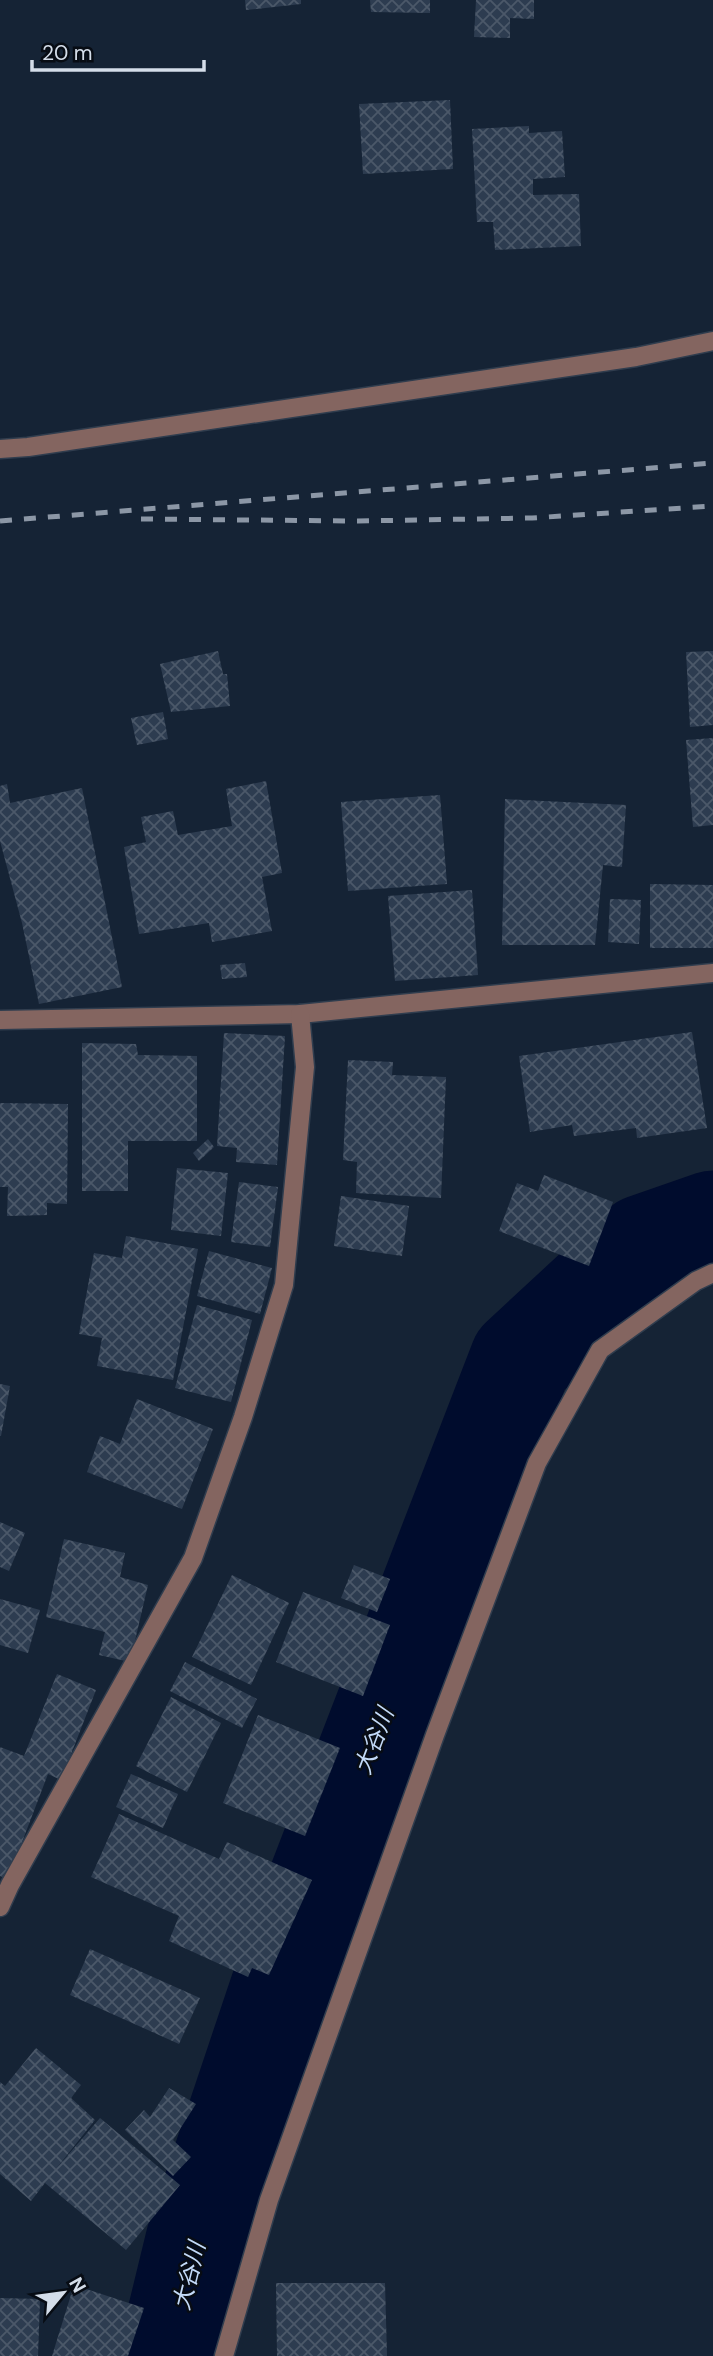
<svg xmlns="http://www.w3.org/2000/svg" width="713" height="2356" font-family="'DM Sans','Noto Sans JP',sans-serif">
  <defs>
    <pattern id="building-cross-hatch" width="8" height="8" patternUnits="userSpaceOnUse" patternTransform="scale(1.75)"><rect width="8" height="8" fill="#2d3c50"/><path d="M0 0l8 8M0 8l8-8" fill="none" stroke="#4b5869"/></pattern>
  </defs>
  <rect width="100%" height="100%" fill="#152335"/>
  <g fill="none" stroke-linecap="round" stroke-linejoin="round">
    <path stroke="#000c2d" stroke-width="103" d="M 169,2356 L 197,2241 L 305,1919 L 521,1360 L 644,1246 L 713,1222"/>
  </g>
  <g fill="url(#building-cross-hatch)">
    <path d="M 245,0 L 301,0 L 301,4 L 246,10 Z"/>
    <path d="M 370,0 L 430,0 L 430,13 L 371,12 Z"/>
    <path d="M 476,0 L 534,0 L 534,19 L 510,18 L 510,38 L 474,37 Z"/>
    <path d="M 450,100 L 453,169 L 363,174 L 359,104 Z"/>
    <path d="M 529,126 L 529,133 L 562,131 L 565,177 L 533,179 L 533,195 L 579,194 L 581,246 L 495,250 L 493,222 L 477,222 L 472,129 Z"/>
    <path d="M 218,651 L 223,674 L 227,674 L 230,706 L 171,712 L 160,664 Z"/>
    <path d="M 713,651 L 713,725 L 690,727 L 686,652 Z"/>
    <path d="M 163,712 L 168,739 L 137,745 L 131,718 Z"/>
    <path d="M 713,738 L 713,825 L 693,827 L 686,740 Z"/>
    <path d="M 266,781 L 282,873 L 262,877 L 272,931 L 212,942 L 209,923 L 139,934 L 124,847 L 146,842 L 141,817 L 173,811 L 178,835 L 232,826 L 226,789 Z"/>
    <path d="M 7,784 L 10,803 L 82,788 L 122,987 L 39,1004 L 22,923 L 0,841 L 0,786 Z"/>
    <path d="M 440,795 L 447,884 L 348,891 L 341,802 Z"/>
    <path d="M 505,799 L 626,805 L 622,867 L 603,865 L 595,945 L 502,945 Z"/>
    <path d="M 650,884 L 713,885 L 713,948 L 650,948 Z"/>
    <path d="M 472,890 L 478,975 L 395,981 L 388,896 Z"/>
    <path d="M 610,899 L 641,900 L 639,944 L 608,942 Z"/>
    <path d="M 245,963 L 247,977 L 222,979 L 220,965 Z"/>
    <path d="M 692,1032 L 707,1128 L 637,1138 L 636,1128 L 574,1136 L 572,1125 L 530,1132 L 519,1056 Z"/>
    <path d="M 224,1033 L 285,1036 L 277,1165 L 236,1162 L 237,1148 L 217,1146 Z"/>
    <path d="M 82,1043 L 136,1044 L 138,1055 L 197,1056 L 197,1141 L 128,1141 L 128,1191 L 82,1191 Z"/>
    <path d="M 348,1060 L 393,1062 L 392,1075 L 446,1077 L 441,1198 L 356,1193 L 357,1162 L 343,1160 Z"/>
    <path d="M 0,1103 L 68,1104 L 67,1204 L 47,1203 L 47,1215 L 7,1216 L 8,1187 L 0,1187 Z"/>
    <path d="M 208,1139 L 214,1147 L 199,1161 L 193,1153 Z"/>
    <path d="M 177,1168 L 228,1173 L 221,1236 L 171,1230 Z"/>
    <path d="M 544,1175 L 613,1202 L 589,1266 L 499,1231 L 517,1183 L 538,1191 Z"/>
    <path d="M 239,1182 L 278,1187 L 270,1247 L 231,1242 Z"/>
    <path d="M 341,1196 L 409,1206 L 402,1256 L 334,1246 Z"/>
    <path d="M 126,1236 L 198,1249 L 173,1380 L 97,1366 L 102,1338 L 79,1334 L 94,1253 L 122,1258 Z"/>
    <path d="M 209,1251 L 272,1268 L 260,1314 L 197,1296 Z"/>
    <path d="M 197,1305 L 252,1320 L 231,1402 L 175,1388 Z"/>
    <path d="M 0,1384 L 10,1386 L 1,1436 L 0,1436 Z"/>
    <path d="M 137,1399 L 213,1429 L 182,1509 L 87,1472 L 100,1436 L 120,1444 Z"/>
    <path d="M 0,1522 L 25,1533 L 9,1571 L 0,1567 Z"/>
    <path d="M 64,1539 L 125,1553 L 120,1577 L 148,1585 L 130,1662 L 99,1655 L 105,1632 L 46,1617 Z"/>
    <path d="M 354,1565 L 390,1579 L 377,1612 L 341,1598 Z"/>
    <path d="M 232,1575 L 289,1603 L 251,1685 L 192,1657 Z"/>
    <path d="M 303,1592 L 390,1625 L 363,1696 L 276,1662 Z"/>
    <path d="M 0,1599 L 40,1610 L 28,1653 L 0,1645 Z"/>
    <path d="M 185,1662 L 257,1699 L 242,1728 L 170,1691 Z"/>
    <path d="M 57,1674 L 96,1690 L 61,1780 L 48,1774 L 8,1879 L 0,1876 L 0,1747 L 24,1756 Z"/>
    <path d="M 171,1697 L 221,1723 L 187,1792 L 136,1766 Z"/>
    <path d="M 258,1715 L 340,1748 L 305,1836 L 223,1803 Z"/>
    <path d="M 131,1774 L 178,1794 L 163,1828 L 116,1807 Z"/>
    <path d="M 119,1814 L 219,1859 L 227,1842 L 312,1880 L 269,1975 L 252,1968 L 248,1977 L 169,1941 L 179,1916 L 91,1877 Z"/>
    <path d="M 90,1949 L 200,1998 L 179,2044 L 70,1995 Z"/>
    <path d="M 36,2048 L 81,2085 L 71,2098 L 95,2120 L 55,2170 L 100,2118 L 180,2185 L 126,2250 L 45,2183 L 31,2201 L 0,2174 L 0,2082 L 5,2086 Z"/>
    <path d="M 169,2088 L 196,2104 L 173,2140 L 191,2157 L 173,2176 L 125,2130 L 144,2110 L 150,2117 Z"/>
    <path d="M 276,2283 L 385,2283 L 387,2356 L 277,2356 Z"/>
    <path d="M 74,2285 L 144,2308 L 128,2356 L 52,2356 Z"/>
    <path d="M 0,2298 L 40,2299 L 38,2356 L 0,2356 Z"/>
  </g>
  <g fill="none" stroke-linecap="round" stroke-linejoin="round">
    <g stroke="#303d4e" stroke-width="21">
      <g id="minor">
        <path d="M 0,449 L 28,447 L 636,357 L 713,341"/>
        <path d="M 0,1020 L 300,1014 L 713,973"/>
        <path d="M 0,1907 L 10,1885 L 193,1558 L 243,1417 L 284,1285 L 305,1067 L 300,1014"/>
        <path d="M 224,2356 L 269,2200 L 435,1735 L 537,1463 L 600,1350 L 696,1281 L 713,1273"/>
      </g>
    </g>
    <use href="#minor" stroke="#846560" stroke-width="18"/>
    <g stroke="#8c97a6" stroke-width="5" stroke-dasharray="12 12" stroke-linecap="butt">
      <path d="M 141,519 L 358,521 L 532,518 L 713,506"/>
      <path d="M 0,521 L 713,463"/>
    </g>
  </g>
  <g text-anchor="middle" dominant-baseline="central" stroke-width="5" stroke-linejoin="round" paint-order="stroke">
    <g font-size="23" font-style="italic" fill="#c3daf8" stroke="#070c14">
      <text transform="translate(374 1741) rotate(-69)">大谷川</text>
      <text transform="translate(189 2276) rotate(-76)">大谷川</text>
    </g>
  </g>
  <g transform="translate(63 2293) rotate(61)" stroke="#070c14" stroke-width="5" paint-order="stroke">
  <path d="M0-5L12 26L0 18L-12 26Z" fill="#d4dde9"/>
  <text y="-10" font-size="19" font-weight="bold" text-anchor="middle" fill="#d4dde9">N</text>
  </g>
  <path d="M32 60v10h172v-10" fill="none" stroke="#d4dde9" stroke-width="3.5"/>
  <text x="42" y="60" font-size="21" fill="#d4dde9" stroke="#070c14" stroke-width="5" paint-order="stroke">20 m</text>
</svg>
